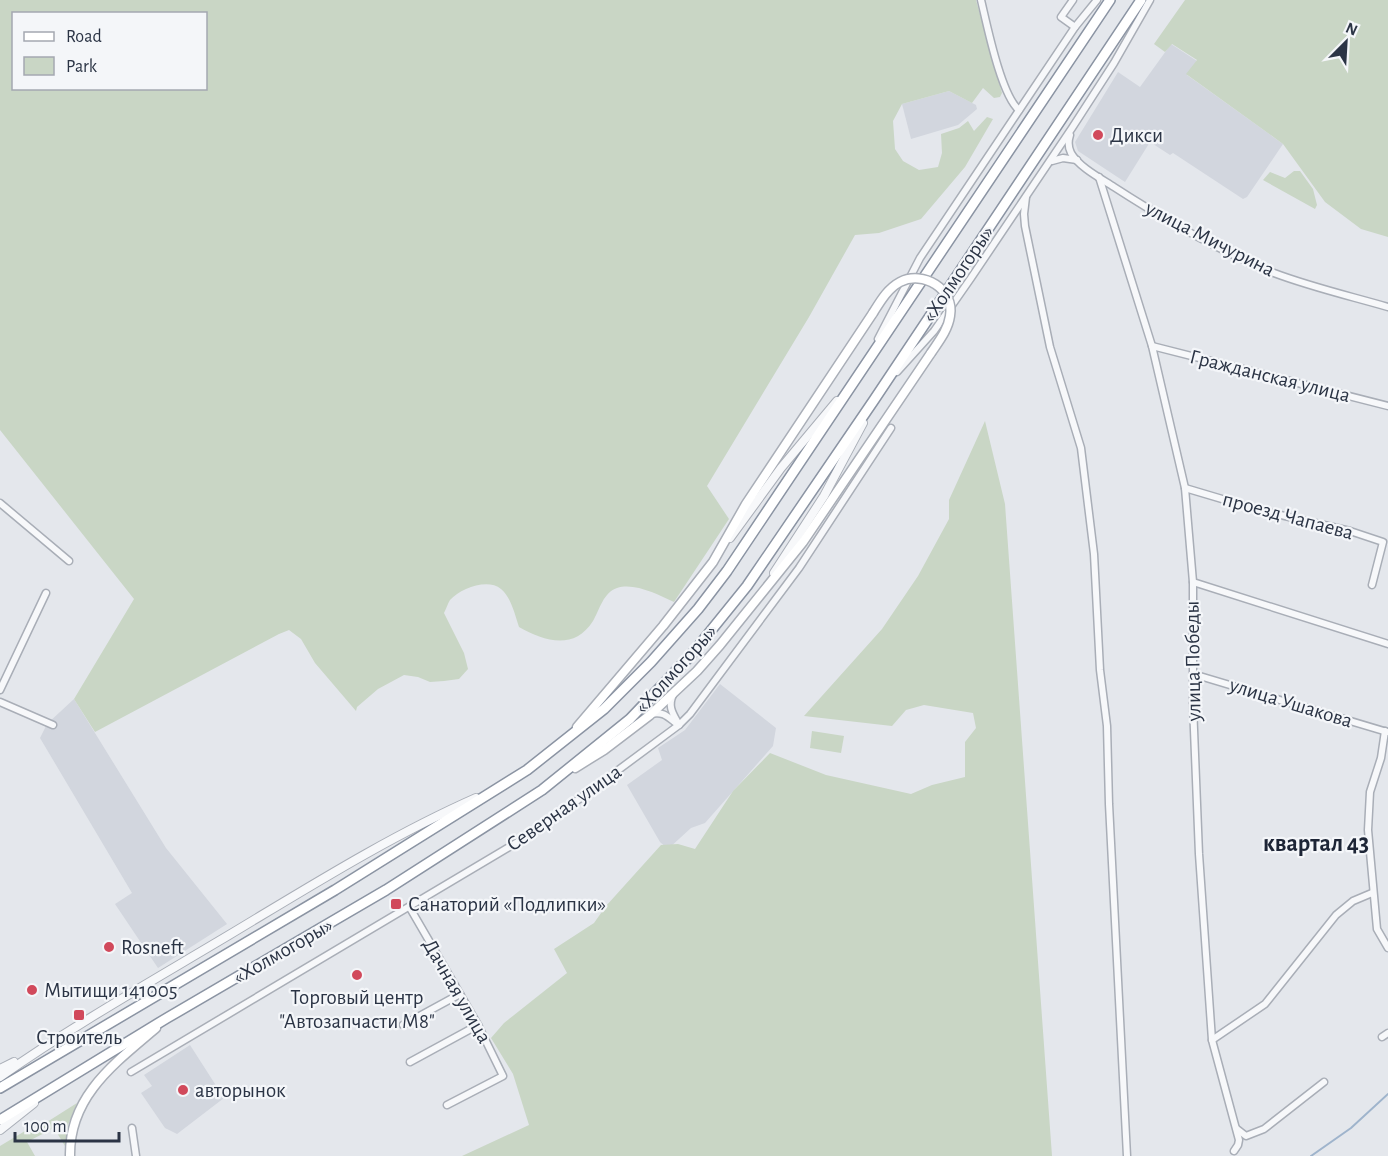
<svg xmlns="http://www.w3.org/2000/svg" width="1388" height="1156" font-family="'Alegreya Sans',sans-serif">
  <rect width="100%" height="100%" fill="#e4e7ec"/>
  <g fill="#d2d6de">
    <path d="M 1171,44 L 1197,61 L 1187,75 L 1283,144 L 1247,197 L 1243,199 L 1173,153 L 1170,155 L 1150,142 L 1125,182 L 1078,151 L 1075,142 L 1118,72 L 1140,87 Z"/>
    <path d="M 949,91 L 976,105 L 977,109 L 958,125 L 911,139 L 902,104 Z"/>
    <path d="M 720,684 L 776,728 L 773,746 L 705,823 L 691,828 L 668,849 L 660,842 L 627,785 L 662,760 L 658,748 L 685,730 Z"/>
    <path d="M 74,699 L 166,848 L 227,924 L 158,968 L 115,904 L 132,893 L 40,738 L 47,724 Z"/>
    <path d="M 190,1045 L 224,1098 L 177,1134 L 165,1128 L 141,1093 L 152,1086 L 144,1075 Z"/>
  </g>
  <g fill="#c9d6c5" fill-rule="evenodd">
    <path d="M 0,0 L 976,0 L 1002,93 L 1000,97 L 994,98 L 983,88 L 972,103 L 949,91 L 902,104 L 893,121 L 895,149 L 903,161 L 919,170 L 938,167 L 942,153 L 941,134 L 959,128 L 968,121 L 974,131 L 987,117 L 993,119 L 965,167 L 921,219 L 879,233 L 855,235 L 809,317 L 707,486 L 729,519 L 674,602 C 659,595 634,582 617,588 C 603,593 600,609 593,621 C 574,651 544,641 519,627 C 515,615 511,597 501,589 C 488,578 461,588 450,600 C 448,603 446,609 444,613 L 464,653 L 468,669 L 459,679 L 444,681 L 430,682 L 418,677 L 404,675 L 378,689 L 357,707 L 356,711 L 315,663 L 301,639 L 289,630 L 279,634 L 95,732 L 74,699 L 134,599 L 0,430 ZM 14,14 L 206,14 L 206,88 L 14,88 Z"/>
    <path d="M 1185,0 L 1388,0 L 1388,237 L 1361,229 L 1325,202 L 1283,144 L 1186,74 L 1197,60 L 1172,44 L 1165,52 L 1154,44 Z"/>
    <path d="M 1294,171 L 1300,171 L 1313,189 L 1317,205 L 1315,209 L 1263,180 L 1270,172 L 1285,178 Z"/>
    <path d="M 985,421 L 1005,504 L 1052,1156 L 462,1156 L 529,1125 L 513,1074 L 491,1038 L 504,1023 L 567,973 L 554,949 L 594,923 L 606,906 L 661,845 L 678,844 L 695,849 L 733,791 L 770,753 L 826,775 L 911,794 L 932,785 L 965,777 L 965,742 L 976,728 L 973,713 L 924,705 L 906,710 L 892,726 L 804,716 L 882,629 L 918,576 L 949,519 L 949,500 Z"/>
    <path d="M 812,731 L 844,736 L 841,753 L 810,748 Z"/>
    <path d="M 77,1103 L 68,1125 L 65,1146 L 54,1128 L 27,1142 L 35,1156 L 0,1156 L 0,1146 L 25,1131 L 28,1134 Z"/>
  </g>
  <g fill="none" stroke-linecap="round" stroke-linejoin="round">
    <path stroke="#9fb4cc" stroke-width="2" d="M 1311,1156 L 1351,1128 L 1388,1094"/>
    <g stroke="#a9aeb7" stroke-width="9">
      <g id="minor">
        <path d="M 981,0 C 987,25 1001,95 1019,110"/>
        <path d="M 1073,0 L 1061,17 L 1075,27"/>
        <path d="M 1070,135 C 1068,141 1068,147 1071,153 C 1079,167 1100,178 1114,187 C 1165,220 1217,250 1274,273 C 1311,287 1350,296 1388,307"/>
        <path d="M 1052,161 L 1063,158 L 1077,160"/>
        <path d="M 1099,177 L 1152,346 L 1185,488 L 1193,582 L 1193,705 L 1199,854 L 1212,1040 L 1239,1140 L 1238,1145 L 1234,1151"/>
        <path d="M 1026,197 L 1024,214 L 1025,226 L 1050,347 L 1081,448 L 1094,554 L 1100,670 L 1107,726 L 1109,804 L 1127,1156"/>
        <path d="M 878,339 L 920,258 L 1075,27 L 1097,0"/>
        <path d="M 1152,346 L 1388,406"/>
        <path d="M 897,372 L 934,331 L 971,278 L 1072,128 L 1114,63 L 1150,0"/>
        <path d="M 1185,488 L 1259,510 L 1350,531 L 1383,542 L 1372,585"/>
        <path d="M 0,503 L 69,561"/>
        <path d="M 1193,582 L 1388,644"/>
        <path d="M 1193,674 L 1387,732"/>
        <path d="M 0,690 L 46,593"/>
        <path d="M 673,695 C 667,707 674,715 679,725"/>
        <path d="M 0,702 L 53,725"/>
        <path d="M 651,714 C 662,711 667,716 676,723"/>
        <path d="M 1385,731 L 1381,758 L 1370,792 L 1368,830 L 1377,929 L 1388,948"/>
        <path d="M 410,908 L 478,1025 L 503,1076 L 447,1105"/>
        <path d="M 403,1025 L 460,994"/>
        <path d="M 1382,1037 L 1388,1033"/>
        <path d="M 1212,1040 L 1265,1004 L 1336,915 L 1353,901 L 1372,893"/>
        <path d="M 410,1062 L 478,1025"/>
        <path d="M 131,1072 L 536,831 L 679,725 L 690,714 L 799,568 L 891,428"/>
        <path d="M 132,1128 L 136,1156"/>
        <path d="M 1237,1129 L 1246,1136 L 1264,1129 L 1324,1082"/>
      </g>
    </g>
    <g stroke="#a9aeb7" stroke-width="10">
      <g id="tertiary">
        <path d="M 730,538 L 781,468 L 837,401"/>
        <path d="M 774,573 L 824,496 L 863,423"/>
        <path d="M 0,1069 L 14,1062"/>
        <path d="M 0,1077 C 74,1025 152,981 229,935 C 309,887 390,836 476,798"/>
        <path d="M 0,1130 L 34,1103"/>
      </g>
    </g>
    <g stroke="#a9aeb7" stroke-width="11">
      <g id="secondary">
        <path d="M 577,727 L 663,626 L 713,562 L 746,504 L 873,313"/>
        <path d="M 575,768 L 604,750 L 650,715 L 697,671 L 720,645 L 803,542 L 931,353"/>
        <path d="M 70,1156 C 69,1096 115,1063 156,1028"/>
      </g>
    </g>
    <g stroke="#8b94a3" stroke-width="12">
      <g id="trunk">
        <path d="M 0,1088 L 335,890 L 527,770 L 604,709 L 651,662 L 698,609 L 727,571 L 1110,0"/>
        <path d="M 0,1120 L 167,1018 L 386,890 L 542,790 L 630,719 L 692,654 L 747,586 L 874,400 L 1141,0"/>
      </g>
    </g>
    <use href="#minor" stroke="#f7f8fa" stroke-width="6"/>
    <use href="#tertiary" stroke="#f7f8fa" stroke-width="8"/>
    <use href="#secondary" stroke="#fff" stroke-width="8"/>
    <use href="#trunk" stroke="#fff" stroke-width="9"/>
    <g stroke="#a9aeb7" stroke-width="11" stroke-linecap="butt">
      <path id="secondary-bridge" d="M 873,313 C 880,302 887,289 900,282 C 923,270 955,289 950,316 C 948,330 939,341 931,353"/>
    </g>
    <use href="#secondary-bridge" stroke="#fff" stroke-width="8"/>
  </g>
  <g fill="#d1495b" stroke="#f4f6f9" stroke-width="2">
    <circle cx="1098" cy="135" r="6"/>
    <rect x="390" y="898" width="12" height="12" rx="3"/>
    <circle cx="109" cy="947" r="6"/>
    <circle cx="357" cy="975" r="6"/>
    <circle cx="32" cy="990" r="6"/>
    <rect x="73" y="1009" width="12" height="12" rx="3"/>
    <circle cx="183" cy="1090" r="6"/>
  </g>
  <g text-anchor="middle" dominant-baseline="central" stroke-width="4.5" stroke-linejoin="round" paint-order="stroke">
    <g font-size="21" fill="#2b3445" stroke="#f4f6f9" text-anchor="start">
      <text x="1110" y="135">Дикси</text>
      <text x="408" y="904">Санаторий «Подлипки»</text>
      <text x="121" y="947">Rosneft</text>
      <text x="44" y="990">Мытищи 141005</text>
      <text x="357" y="997" text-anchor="middle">Торговый центр<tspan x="357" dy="24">"Автозапчасти М8"</tspan></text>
      <text x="79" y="1037" text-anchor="middle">Строитель</text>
      <text x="195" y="1090">авторынок</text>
    </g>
    <g font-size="21" fill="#2b3445" stroke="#f4f6f9">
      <text transform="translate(1210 239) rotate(27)">улица Мичурина</text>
      <text transform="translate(958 274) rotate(-56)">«Холмогоры»</text>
      <text transform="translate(1270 376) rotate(14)">Гражданская улица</text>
      <text transform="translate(1288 516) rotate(15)">проезд Чапаева</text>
      <text transform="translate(1193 661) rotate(-91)">улица Победы</text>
      <text transform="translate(676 669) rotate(-48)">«Холмогоры»</text>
      <text transform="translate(1291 703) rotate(17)">улица Ушакова</text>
      <text transform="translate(564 808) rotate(-35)">Северная улица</text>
      <text transform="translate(283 951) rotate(-30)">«Холмогоры»</text>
      <text transform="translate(457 991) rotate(60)">Дачная улица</text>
    </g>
    <g font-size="24" font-weight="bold" fill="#1d2536" stroke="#f4f6f9">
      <text x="1316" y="844">квартал 43</text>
    </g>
  </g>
  <rect x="12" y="12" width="195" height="78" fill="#f4f6f9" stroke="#a4a8b1" stroke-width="1.5"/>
  <rect x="24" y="32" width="30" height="9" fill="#ffffff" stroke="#a4a8b1" stroke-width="1.5"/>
  <text x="66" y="42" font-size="18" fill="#2b3445">Road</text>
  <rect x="24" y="57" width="30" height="18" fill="#c9d6c5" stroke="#a4a8b1" stroke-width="1.5"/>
  <text x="66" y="72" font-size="18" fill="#2b3445">Park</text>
  <g transform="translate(1346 42) rotate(24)" stroke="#f4f6f9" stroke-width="4.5" paint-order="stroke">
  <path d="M0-4.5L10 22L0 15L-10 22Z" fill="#2b3445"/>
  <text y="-9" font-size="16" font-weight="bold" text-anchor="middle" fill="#2b3445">N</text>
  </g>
  <path d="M15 1132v9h104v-9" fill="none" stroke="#2b3445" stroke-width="3"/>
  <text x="24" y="1132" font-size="18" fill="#2b3445" stroke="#f4f6f9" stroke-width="4.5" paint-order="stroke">100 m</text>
</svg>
